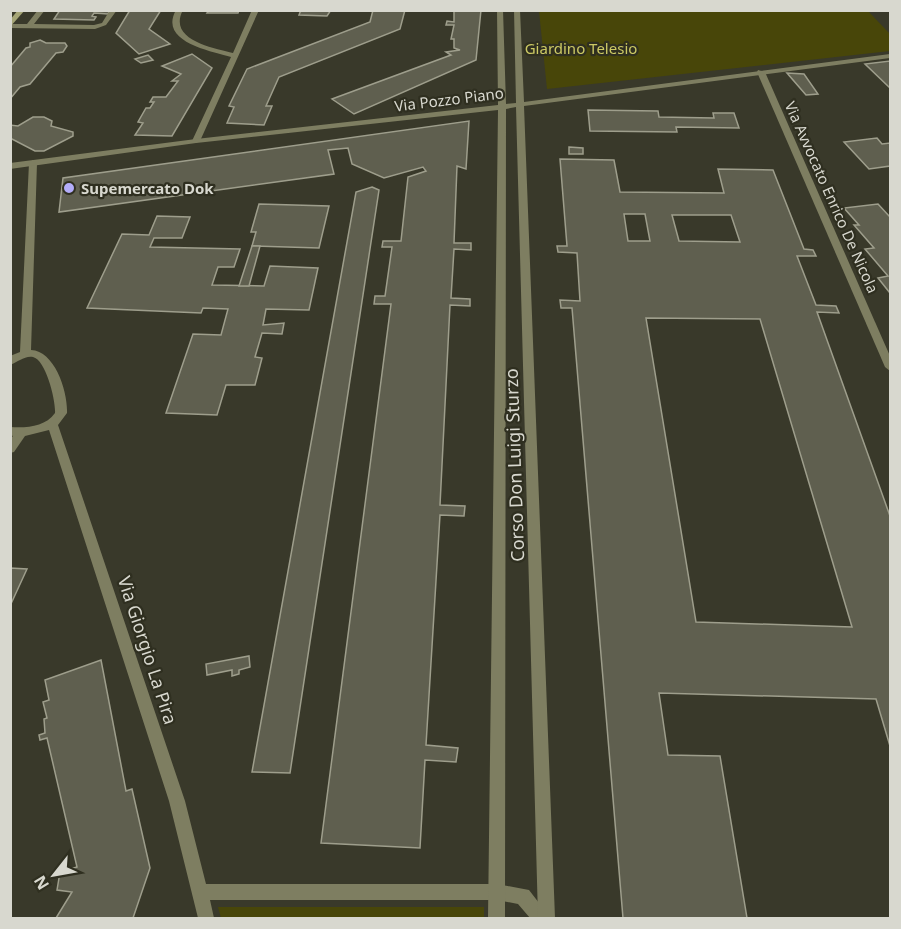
<svg xmlns="http://www.w3.org/2000/svg" width="901" height="929" font-family="'Noto Sans',sans-serif">
  <rect width="100%" height="100%" fill="#39392a"/>
  <g fill="#484609">
    <path d="M 539,11 L 868,11 L 890,34 L 890,51 L 547,89 Z"/>
    <path d="M 218,907 L 484,907 L 484,918 L 221,918 Z"/>
  </g>
  <g fill="#5f5f4f" stroke="#9e9e8c" stroke-width="1.5" fill-rule="evenodd">
    <path d="M 60,10 L 110,10 L 108,14 L 94,13 L 92,16 L 96,17 L 94,20 L 54,19 Z"/>
    <path d="M 130,10 L 161,10 L 149,29 L 170,44 L 139,54 L 116,33 Z"/>
    <path d="M 209,10 L 239,10 L 238,13 L 207,13 Z"/>
    <path d="M 301,10 L 331,10 L 327,16 L 299,15 Z"/>
    <path d="M 373,10 L 405,10 L 400,29 L 279,77 L 266,106 L 272,106 L 264,125 L 227,123 L 234,107 L 229,106 L 247,69 L 370,22 Z"/>
    <path d="M 481,10 L 476,60 L 354,114 L 332,99 L 451,55 L 446,52 L 460,50 L 454,48 L 454,39 L 451,39 L 454,25 L 446,25 L 447,21 L 454,22 L 454,10 Z"/>
    <path d="M 40,40 L 46,43 L 65,43 L 67,46 L 63,52 L 56,53 L 30,84 L 20,87 L 10,99 L 10,67 L 26,48 L 30,47 L 30,43 Z"/>
    <path d="M 192,54 L 212,68 L 172,136 L 135,135 L 143,123 L 138,122 L 146,108 L 150,108 L 154,102 L 150,102 L 153,97 L 166,97 L 178,81 L 172,81 L 181,74 L 162,66 Z"/>
    <path d="M 148,55 L 153,60 L 141,63 L 135,59 Z"/>
    <path d="M 890,61 L 890,88 L 865,64 Z"/>
    <path d="M 787,73 L 804,74 L 818,94 L 806,95 Z"/>
    <path d="M 588,110 L 658,111 L 659,117 L 714,118 L 713,113 L 734,113 L 739,128 L 676,127 L 677,132 L 590,131 Z"/>
    <path d="M 33,117 L 44,117 L 52,121 L 51,126 L 73,132 L 73,136 L 44,151 L 35,151 L 10,138 L 10,125 L 18,126 Z"/>
    <path d="M 469,121 L 466,169 L 457,166 L 454,243 L 471,243 L 471,250 L 454,249 L 451,298 L 470,299 L 470,306 L 450,305 L 440,505 L 465,506 L 464,516 L 440,515 L 426,745 L 458,748 L 456,762 L 425,760 L 420,848 L 321,843 L 391,304 L 374,304 L 375,296 L 385,296 L 392,247 L 382,247 L 383,241 L 401,241 L 408,177 L 426,171 L 423,167 L 384,178 L 352,164 L 348,148 L 328,150 L 334,174 L 59,212 L 63,178 Z"/>
    <path d="M 877,138 L 882,144 L 890,143 L 890,166 L 869,169 L 844,142 Z"/>
    <path d="M 569,147 L 583,148 L 583,154 L 569,154 Z"/>
    <path d="M 560,159 L 614,160 L 620,192 L 724,193 L 718,169 L 773,170 L 804,249 L 813,250 L 816,256 L 797,256 L 816,305 L 836,306 L 839,313 L 817,312 L 890,516 L 890,746 L 876,699 L 659,693 L 668,755 L 720,756 L 747,918 L 623,918 L 572,308 L 561,308 L 560,300 L 580,301 L 577,253 L 558,252 L 557,246 L 567,246 ZM 624,214 L 645,214 L 650,241 L 628,241 ZM 672,215 L 731,215 L 740,242 L 679,241 ZM 646,318 L 760,319 L 852,627 L 696,622 Z"/>
    <path d="M 372,187 L 379,190 L 290,773 L 252,772 L 356,192 Z"/>
    <path d="M 259,204 L 329,206 L 319,248 L 252,246 L 256,232 L 251,232 Z"/>
    <path d="M 878,204 L 890,217 L 890,293 L 878,278 L 888,276 L 865,249 L 874,248 L 854,225 L 859,225 L 844,208 Z"/>
    <path d="M 157,216 L 190,217 L 182,238 L 154,238 L 150,247 L 240,249 L 234,267 L 218,267 L 212,285 L 264,286 L 270,266 L 318,268 L 309,310 L 266,309 L 263,325 L 284,323 L 282,334 L 262,333 L 255,357 L 262,358 L 255,385 L 226,385 L 217,415 L 166,413 L 193,334 L 221,335 L 228,309 L 203,308 L 201,313 L 87,308 L 122,234 L 149,235 Z"/>
    <path d="M 252,246 L 260,246 L 249,286 L 239,286 Z"/>
    <path d="M 10,568 L 27,569 L 10,606 Z"/>
    <path d="M 249,656 L 250,667 L 239,670 L 239,674 L 232,676 L 232,670 L 207,675 L 206,664 Z"/>
    <path d="M 101,660 L 126,791 L 132,789 L 150,868 L 133,918 L 56,918 L 72,892 L 57,890 L 60,872 L 77,867 L 47,738 L 40,740 L 39,735 L 45,733 L 44,719 L 47,718 L 43,702 L 49,700 L 45,680 Z"/>
  </g>
  <g fill="none" stroke-linecap="round" stroke-linejoin="round">
    <g fill="#7e7e61" fill-rule="evenodd">
      <path d="M 38,10 L 45,10 L 34,24 L 94,25 L 102,23 L 110,10 L 117,10 L 106,25 L 95,29 L 10,28 L 10,24 L 27,24 Z"/>
      <path d="M 176,10 L 183,10 C 167,40 214,48 233,53 L 252,10 L 259,10 L 200,141 L 196,143 L 192,141 L 231,57 C 211,51 158,42 176,10 Z"/>
      <path d="M 758,70 L 765,72 L 890,356 L 890,371 L 885,367 L 757,72 Z"/>
      <path d="M 33,160 L 37,163 L 31,350 C 55,351 68,392 67,413 L 58,425 L 185,801 L 206,884 L 497,884 L 529,890 L 546,912 L 548,918 L 530,918 L 518,904 L 497,900 L 210,900 L 214,918 L 198,918 L 169,801 L 49,430 L 25,436 L 14,452 L 10,453 L 10,439 L 13,436 L 10,435 L 10,427 C 27,428 45,427 55,413 C 56,401 46,360 33,357 C 26,355 17,362 10,365 L 10,356 L 20,352 L 29,163 Z"/>
    </g>
    <path fill="#7e7e61" fill-rule="evenodd" d="M 497,10 L 503,10 L 506,104 L 516,103 L 514,10 L 520,10 L 524,102 L 890,54 L 890,58 L 524,106 L 555,918 L 538,918 L 516,107 L 506,109 L 505,918 L 488,918 L 498,110 L 196,143 L 10,169 L 10,163 L 196,139 L 498,105 Z"/>
    <path fill="#a5a576" fill-rule="evenodd" d="M 18,10 L 25,10 L 10,27 L 10,20 Z"/>
  </g>
  <circle fill="#b3adf9" stroke="#2f2f20" stroke-width="2" cx="69" cy="188" r="6"/>
  <g text-anchor="middle" dominant-baseline="central" stroke-width="4.5" stroke-linejoin="round" paint-order="stroke">
    <g font-size="15" fill="#ccc964" stroke="#2f2f20">
      <text x="581" y="48">Giardino Telesio</text>
    </g>
    <g font-size="15" fill="#d8d8cf" stroke="#2f2f20">
      <text transform="translate(449 99) rotate(-7)">Via Pozzo Piano</text>
      <text transform="translate(832 197) rotate(66)">Via Avvocato Enrico De Nicola</text>
    </g>
    <g font-size="15" font-weight="bold" fill="#d8d8cf" stroke="#2f2f20" text-anchor="start">
      <text x="81" y="188">Supemercato Dok</text>
    </g>
    <g font-size="18" fill="#d8d8cf" stroke="#2f2f20">
      <text transform="translate(514 465) rotate(-92)">Corso Don Luigi Sturzo</text>
      <text transform="translate(148 650) rotate(72)">Via Giorgio La Pira</text>
    </g>
  </g>
  <rect width="901" height="929" fill="none" stroke="#d8d8cf" stroke-width="24"/>
  <g transform="translate(54 875) rotate(239)" stroke="#2f2f20" stroke-width="4.5" paint-order="stroke">
  <path d="M0-4.5L10 22L0 15L-10 22Z" fill="#d8d8cf"/>
  <text y="-9" font-size="16" font-weight="bold" text-anchor="middle" fill="#d8d8cf">N</text>
  </g>
</svg>
